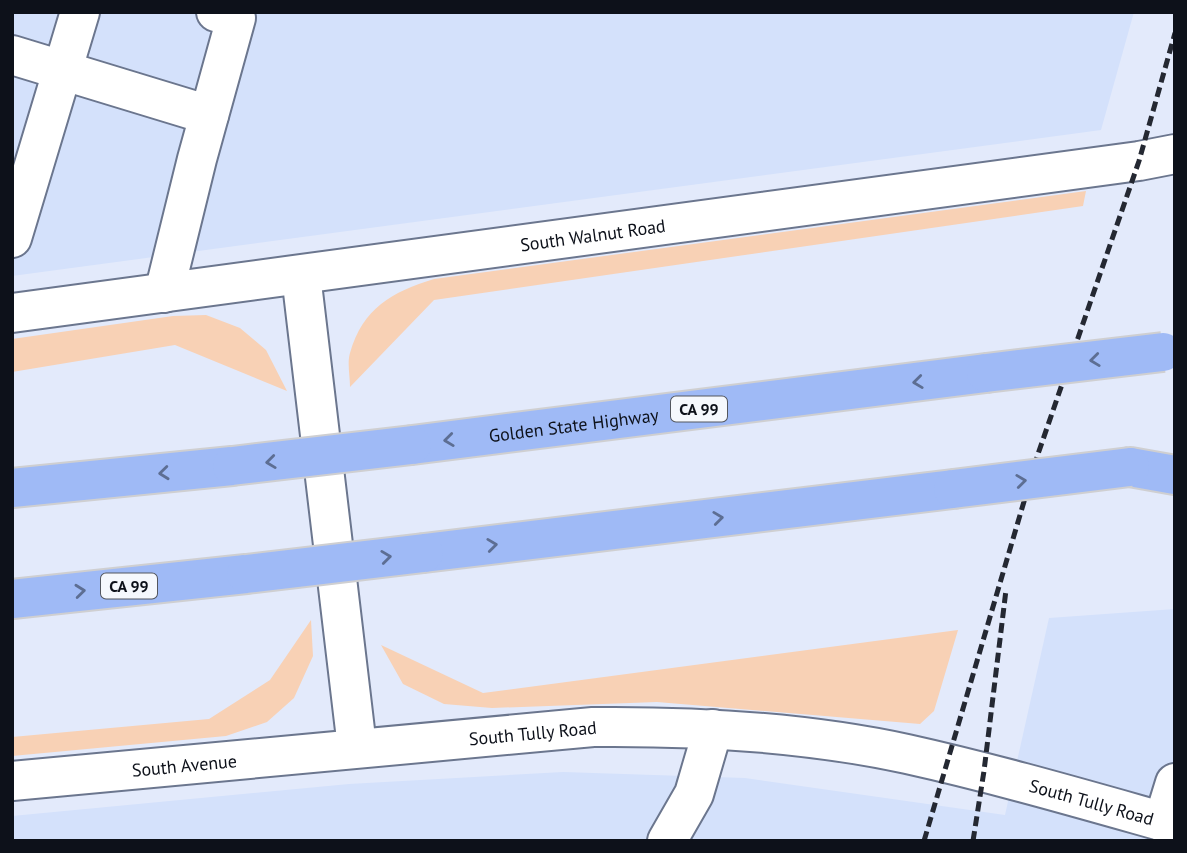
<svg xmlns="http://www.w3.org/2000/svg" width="1187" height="853" font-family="'PT Sans',sans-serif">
  <rect width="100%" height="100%" fill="#e3eafb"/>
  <g fill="#d4e1fb">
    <path d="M 12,12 L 1134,12 L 1101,130 L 12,276 Z"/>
    <path d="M 1175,609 L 1175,841 L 12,841 L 12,816 L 349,784 L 563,772 L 745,778 L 1005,815 L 1049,618 Z"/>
  </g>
  <g fill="#f8d1b5">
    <path d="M 1086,191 L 1083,206 L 434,300 L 350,387 C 350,376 347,363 350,353 C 363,308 392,292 434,279 Z"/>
    <path d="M 206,315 L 240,328 L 266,350 L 287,391 L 175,345 L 12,372 L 12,339 L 173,316 Z"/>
    <path d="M 311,620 L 313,656 L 294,698 L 267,722 L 226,736 L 12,756 L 12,737 L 209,719 L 270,680 Z"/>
    <path d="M 958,630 L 934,711 L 920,724 L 657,702 L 492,708 L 444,704 L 403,684 L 381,645 L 483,693 Z"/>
  </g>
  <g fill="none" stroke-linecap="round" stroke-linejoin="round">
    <g stroke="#6b768e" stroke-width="42">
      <g id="minor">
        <path d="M 12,55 L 209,115"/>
        <path d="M 12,238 L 80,12"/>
        <path d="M 301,275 L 357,747"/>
        <path d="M 164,293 L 197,159 L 236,18 L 216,12"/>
        <path id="s1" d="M 12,313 L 1139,161 L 1175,154"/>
        <path id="s2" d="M 12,781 L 593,727 C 696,726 806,732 907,754 C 997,774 1086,800 1175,825"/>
        <path d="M 1163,822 L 1175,783"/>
        <path d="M 667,841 L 694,794 L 713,729"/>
      </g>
    </g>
    <g stroke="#cfcfd1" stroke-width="42">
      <g id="highway">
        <path id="s3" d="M 412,445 L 986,373"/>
        <path d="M 1130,467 L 1175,475"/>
        <path d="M 12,488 L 232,466"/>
        <path d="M 424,553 L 953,489"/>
        <path d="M 12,599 L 246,574"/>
      </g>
    </g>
    <use href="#minor" stroke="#fff" stroke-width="38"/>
    <use href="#highway" stroke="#9fbaf6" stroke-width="38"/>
    <g stroke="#242832" stroke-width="5" stroke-dasharray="10 5" stroke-linecap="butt">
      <path d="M 924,841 L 1038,454 L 1139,161 L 1175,33"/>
      <path d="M 973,841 L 984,771 L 1006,590"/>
    </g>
    <g stroke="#cfcfd1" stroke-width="42" stroke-linecap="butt">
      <g id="highway-bridge">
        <path d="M 986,373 L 1163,352"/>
        <path d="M 232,466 L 412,445"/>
        <path d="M 953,489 L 1130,467"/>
        <path d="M 246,574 L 424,553"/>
      </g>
    </g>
    <use href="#highway-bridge" stroke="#9fbaf6" stroke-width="38"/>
  </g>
  <defs><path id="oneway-chevron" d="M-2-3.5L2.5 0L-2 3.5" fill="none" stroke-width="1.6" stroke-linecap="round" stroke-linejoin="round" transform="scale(1.75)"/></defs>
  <g stroke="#5d6e93">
    <use href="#oneway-chevron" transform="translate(1095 360) rotate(173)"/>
    <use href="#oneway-chevron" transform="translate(918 382) rotate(173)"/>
    <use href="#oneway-chevron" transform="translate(449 440) rotate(173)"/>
    <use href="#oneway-chevron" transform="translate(271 462) rotate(173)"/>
    <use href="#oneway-chevron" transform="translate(164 473) rotate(174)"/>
    <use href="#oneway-chevron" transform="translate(1021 481) rotate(-7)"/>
    <use href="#oneway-chevron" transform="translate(718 518) rotate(-7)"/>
    <use href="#oneway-chevron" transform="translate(492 545) rotate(-7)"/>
    <use href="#oneway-chevron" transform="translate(386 557) rotate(-7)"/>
    <use href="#oneway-chevron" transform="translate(80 591) rotate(-6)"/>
  </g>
  <g text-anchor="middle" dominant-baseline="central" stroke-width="6" stroke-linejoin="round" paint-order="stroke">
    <g fill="#f5f8fd" stroke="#53565e" stroke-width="2">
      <rect x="671" y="396.5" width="56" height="25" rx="5"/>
      <rect x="101" y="573.5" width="56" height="25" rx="5"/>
    </g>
    <g font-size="16" font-weight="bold" fill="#0d111a">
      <text x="699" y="409">CA 99</text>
      <text x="129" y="586">CA 99</text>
    </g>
    <g font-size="18" fill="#0d111a" stroke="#f5f8fd">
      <text stroke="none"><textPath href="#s1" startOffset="586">South Walnut Road</textPath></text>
      <text stroke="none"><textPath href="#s3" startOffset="163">Golden State Highway</textPath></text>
      <text stroke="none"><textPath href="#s2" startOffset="523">South Tully Road</textPath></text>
      <text stroke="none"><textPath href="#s2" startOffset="173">South Avenue</textPath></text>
      <text stroke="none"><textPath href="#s2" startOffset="1090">South Tully Road</textPath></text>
    </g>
  </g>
  <rect width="1187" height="853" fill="none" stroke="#0d111a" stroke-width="28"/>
</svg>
